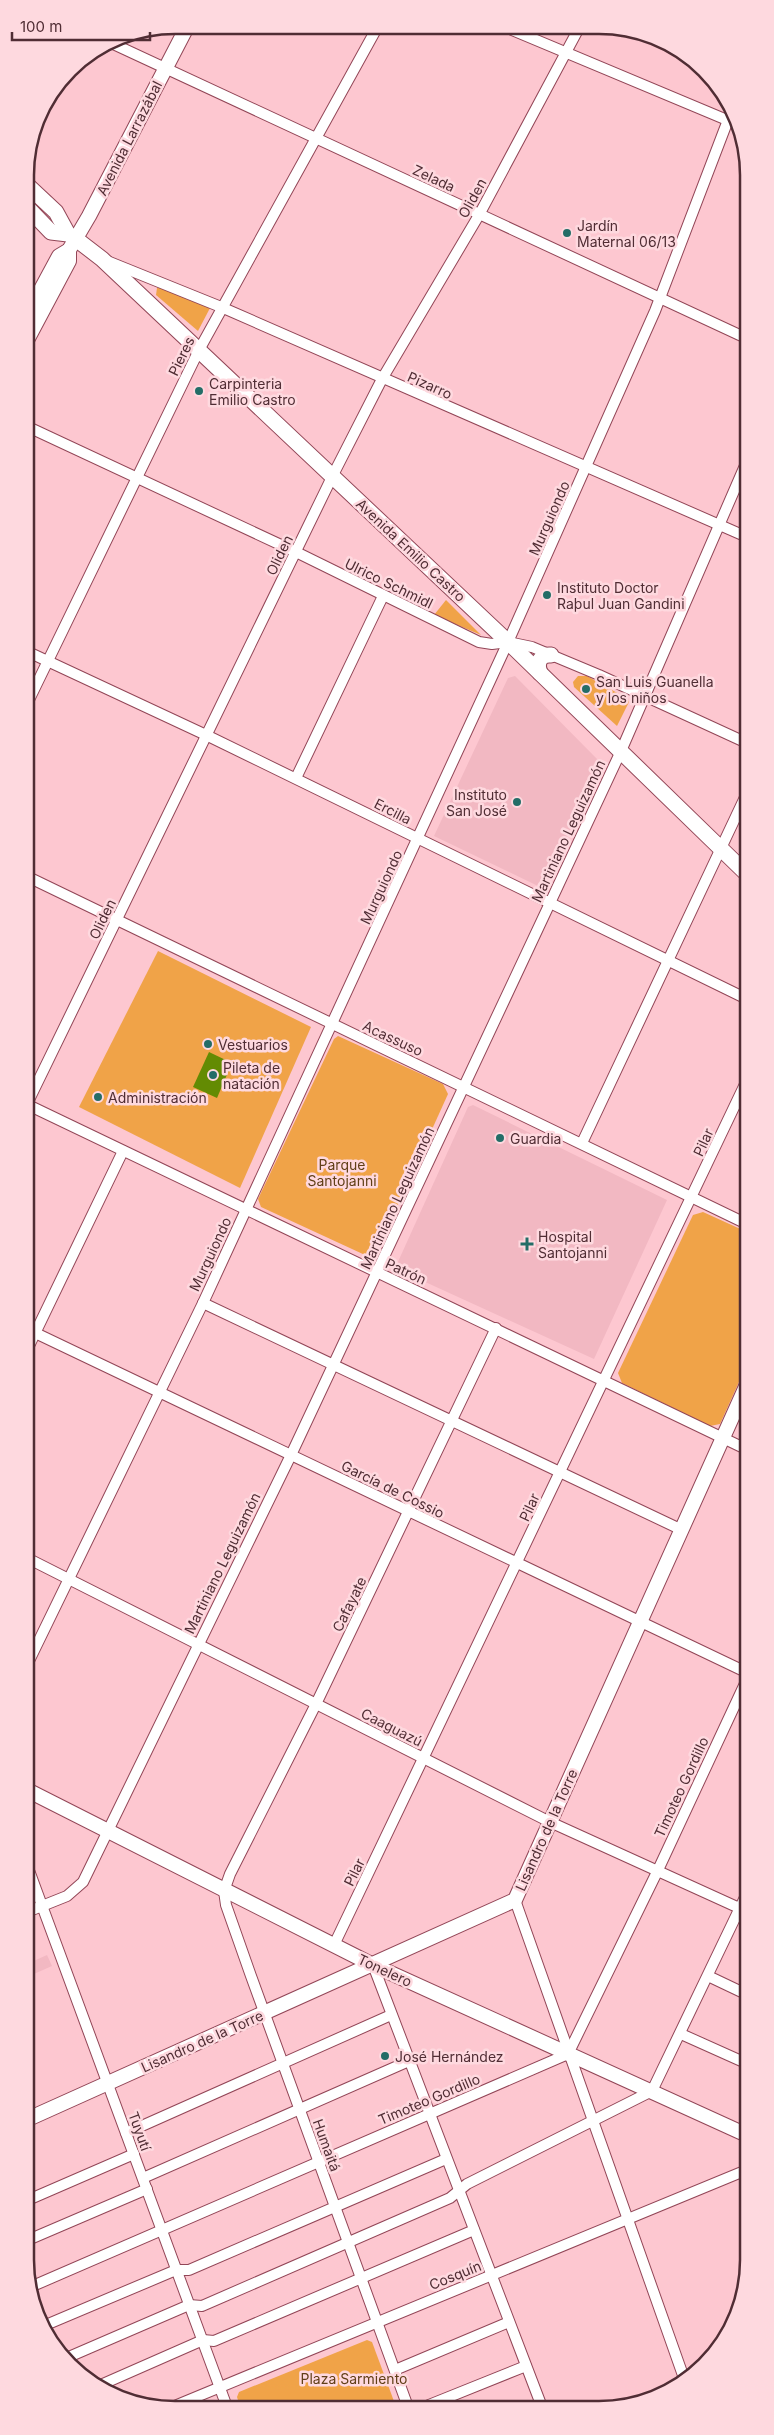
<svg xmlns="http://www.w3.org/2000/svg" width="774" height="2435" font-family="Inter,sans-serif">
  <rect width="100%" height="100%" fill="#fdc7d0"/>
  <g fill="#f2b8c2">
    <path d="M 515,676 L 600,762 L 599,767 L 545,885 L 538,886 L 434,836 L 508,678 Z"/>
    <path d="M 473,1105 L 667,1200 L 594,1359 L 399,1270 L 397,1264 L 468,1107 Z"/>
    <path d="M 47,1955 L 52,1966 L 27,1977 L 27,1964 Z"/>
  </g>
  <g fill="#f0a348">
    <path d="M 160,286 L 210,308 L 198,331 L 156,295 L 157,288 Z"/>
    <path d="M 446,600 L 481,635 L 434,615 Z"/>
    <path d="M 578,676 L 587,676 L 628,699 L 629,702 L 617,726 L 574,687 L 573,682 Z"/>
    <path d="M 158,951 L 311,1027 L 240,1188 L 79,1107 Z"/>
    <path d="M 338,1036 L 443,1084 L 448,1094 L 376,1253 L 365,1255 L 261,1207 L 258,1199 L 334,1039 Z"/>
    <path d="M 703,1212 L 747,1232 L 748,1362 L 720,1424 L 710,1426 L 622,1383 L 618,1373 L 693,1215 Z"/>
    <path d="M 367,2340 L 372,2342 L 395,2404 L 394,2407 L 240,2407 L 237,2397 L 239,2392 Z"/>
  </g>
  <path fill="#638b03" d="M 209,1052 L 232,1063 L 217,1098 L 193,1087 Z"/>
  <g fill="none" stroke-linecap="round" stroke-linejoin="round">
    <g stroke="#924657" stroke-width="12">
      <g id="minor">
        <path d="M 505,27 L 739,125"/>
        <path d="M 109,42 L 746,338"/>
        <path d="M 107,261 L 221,307 L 747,537"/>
        <path d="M 26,426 L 296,552 L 479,642 L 492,644 L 508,642 L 532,647 L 599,675 L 747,743"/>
        <path d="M 26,651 L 206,735 L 747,999"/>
        <path d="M 26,706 L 199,350 L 378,26"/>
        <path d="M 296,778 L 383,596"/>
        <path d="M 26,876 L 747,1224"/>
        <path d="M 26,1104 L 748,1450"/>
        <path d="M 26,1106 L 332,477 L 382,379 L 479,215 L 579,28"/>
        <path d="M 582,1143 L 747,793"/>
        <path d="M 203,1303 L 680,1529"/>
        <path d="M 27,1329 L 748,1673"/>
        <path d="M 27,1350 L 123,1151"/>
        <path d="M 27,1558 L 550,1822 L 748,1912"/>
        <path d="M 27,1665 L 203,1303 L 508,642 L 655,311 L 733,107"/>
        <path d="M 27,1865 L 227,2407"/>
        <path d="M 515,1900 L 685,2381"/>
        <path d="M 27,1912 L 67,1896 L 83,1882 L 291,1455 L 550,903 L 621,751 L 747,461"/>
        <path d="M 334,1945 L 747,1080"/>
        <path d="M 373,1965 L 542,2407"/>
        <path d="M 708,1976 L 748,1995"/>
        <path d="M 681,2034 L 748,2064"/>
        <path d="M 126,2133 L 391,2015"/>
        <path d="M 143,2178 L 409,2061"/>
        <path d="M 28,2200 L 134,2154"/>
        <path d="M 28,2240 L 147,2189"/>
        <path d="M 28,2288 L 568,2054 L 658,1870 L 748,1677"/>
        <path d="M 41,2327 L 176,2270 L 189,2270 L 446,2159"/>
        <path d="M 64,2359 L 189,2305 L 202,2306 L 450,2198 L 467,2184 L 652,2091 L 748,1891"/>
        <path d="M 395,2370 L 509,2322"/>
        <path d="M 96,2387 L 203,2340 L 214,2341 L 474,2230"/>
        <path d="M 172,2407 L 749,2169"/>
        <path d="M 408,2407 L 251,1976 L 226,1905 L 224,1891 L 230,1874 L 316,1704 L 496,1328"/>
        <path d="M 424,2407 L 526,2366"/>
      </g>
    </g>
    <g stroke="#924657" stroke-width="16">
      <g id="tertiary">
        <path d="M 25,319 L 59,256 L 69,250 L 89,216 L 188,25"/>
        <path d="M 26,342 L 69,261 L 69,250"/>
        <path d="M 27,1790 L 373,1965 L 749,2136"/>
        <path d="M 28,2119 L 515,1900 L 748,1382"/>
      </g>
    </g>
    <g stroke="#924657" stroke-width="17">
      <g id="secondary">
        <path d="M 25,183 L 56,212 L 68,234"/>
        <path d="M 25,205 L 51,232 L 68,234 L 76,239 L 102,259 L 508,642 L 747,874"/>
        <path d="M 540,673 C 536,663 540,654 551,655"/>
      </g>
    </g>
    <use href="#minor" stroke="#fff" stroke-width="10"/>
    <use href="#tertiary" stroke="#fff" stroke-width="14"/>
    <use href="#secondary" stroke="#fff" stroke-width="15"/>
  </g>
  <g fill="#246d67" stroke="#fed9df" stroke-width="2">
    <circle cx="567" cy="233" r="5"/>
    <circle cx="199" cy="391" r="5"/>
    <circle cx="547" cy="595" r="5"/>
    <circle cx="586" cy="689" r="5"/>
    <circle cx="517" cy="802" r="5"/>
    <circle cx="208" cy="1044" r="5"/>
    <circle cx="213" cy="1075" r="5"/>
    <circle cx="98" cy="1097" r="5"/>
    <circle cx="500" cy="1138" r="5"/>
    <path d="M524.5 1236.5h5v5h5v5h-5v5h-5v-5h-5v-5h5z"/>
    <circle cx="385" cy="2056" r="5"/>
  </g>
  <g text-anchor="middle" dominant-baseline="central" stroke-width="5" stroke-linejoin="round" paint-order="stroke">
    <g font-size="14" fill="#502d34" stroke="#fed9df">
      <text transform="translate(129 138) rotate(-63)">Avenida Larrazábal</text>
      <text transform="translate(434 178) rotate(25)">Zelada</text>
      <text transform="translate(472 198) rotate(-61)">Oliden</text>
      <text transform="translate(181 356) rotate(-64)">Pieres</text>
      <text transform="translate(430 385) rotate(24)">Pizarro</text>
      <text transform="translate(549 518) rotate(-66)">Murguiondo</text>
      <text transform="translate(411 550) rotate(43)">Avenida Emilio Castro</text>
      <text transform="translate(279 555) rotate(-64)">Oliden</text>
      <text transform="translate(389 583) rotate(26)">Ulrico Schmidl</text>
      <text transform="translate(393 811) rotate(27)">Ercilla</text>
      <text transform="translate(568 831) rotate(-65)">Martiniano Leguizamón</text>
      <text transform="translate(381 887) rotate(-65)">Murguiondo</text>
      <text transform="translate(102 919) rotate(-64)">Oliden</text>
      <text transform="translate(393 1038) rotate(25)">Acassuso</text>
      <text transform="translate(703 1142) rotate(-65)">Pilar</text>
      <text transform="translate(397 1198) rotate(-65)">Martiniano Leguizamón</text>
      <text transform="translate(210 1254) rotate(-65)">Murguiondo</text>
      <text transform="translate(406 1271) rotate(25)">Patrón</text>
      <text transform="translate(393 1489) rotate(26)">García de Cossio</text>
      <text transform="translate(529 1507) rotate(-65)">Pilar</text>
      <text transform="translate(222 1563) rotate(-64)">Martiniano Leguizamón</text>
      <text transform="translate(349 1604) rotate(-64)">Cafayate</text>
      <text transform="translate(392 1727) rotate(27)">Caaguazú</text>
      <text transform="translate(681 1787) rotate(-65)">Timoteo Gordillo</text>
      <text transform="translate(546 1830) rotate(-66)">Lisandro de la Torre</text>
      <text transform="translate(354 1872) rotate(-64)">Pilar</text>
      <text transform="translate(385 1970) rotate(25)">Tonelero</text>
      <text transform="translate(202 2041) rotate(-24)">Lisandro de la Torre</text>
      <text transform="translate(429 2099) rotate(-23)">Timoteo Gordillo</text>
      <text transform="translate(140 2131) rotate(70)">Tuyutí</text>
      <text transform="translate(327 2145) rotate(70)">Humaitá</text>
      <text transform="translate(455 2275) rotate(-22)">Cosquín</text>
    </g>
    <g font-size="14" fill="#502d34" stroke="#fed9df" text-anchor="start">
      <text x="577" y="225">Jardín<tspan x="577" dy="16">Maternal 06/13</tspan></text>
      <text x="209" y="383">Carpinteria<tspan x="209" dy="16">Emilio Castro</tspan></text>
      <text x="557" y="587">Instituto Doctor<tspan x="557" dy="16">Raþul Juan Gandini</tspan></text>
      <text x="596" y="681">San Luis Guanella<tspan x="596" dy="16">y los niños</tspan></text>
      <text x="507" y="794" text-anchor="end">Instituto<tspan x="507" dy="16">San José</tspan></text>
      <text x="218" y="1044">Vestuarios</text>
      <text x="223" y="1067">Pileta de<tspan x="223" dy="16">natación</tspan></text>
      <text x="108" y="1097">Administración</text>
      <text x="510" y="1138">Guardia</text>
      <text x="538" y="1236">Hospital<tspan x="538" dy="16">Santojanni</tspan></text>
      <text x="395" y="2056">José Hernández</text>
    </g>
    <g font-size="14" fill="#613f17" stroke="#fed9df">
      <text x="342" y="1164">Parque<tspan x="342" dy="16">Santojanni</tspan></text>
      <text x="354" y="2378">Plaza Sarmiento</text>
    </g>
  </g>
  <path d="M0 0H774V2435H0ZM175 34H599A141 141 0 0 1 740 175V2260A141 141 0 0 1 599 2401H175A141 141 0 0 1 34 2260V175A141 141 0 0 1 175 34Z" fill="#fed9df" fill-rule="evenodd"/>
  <path fill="none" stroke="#502d34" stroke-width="2.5" d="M175 34H599A141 141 0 0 1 740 175V2260A141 141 0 0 1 599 2401H175A141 141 0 0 1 34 2260V175A141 141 0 0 1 175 34Z"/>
  <path d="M12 32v8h138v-8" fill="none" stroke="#502d34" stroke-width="2.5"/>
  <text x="20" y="32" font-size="15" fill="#502d34" stroke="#fed9df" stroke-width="4" paint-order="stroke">100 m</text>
</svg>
